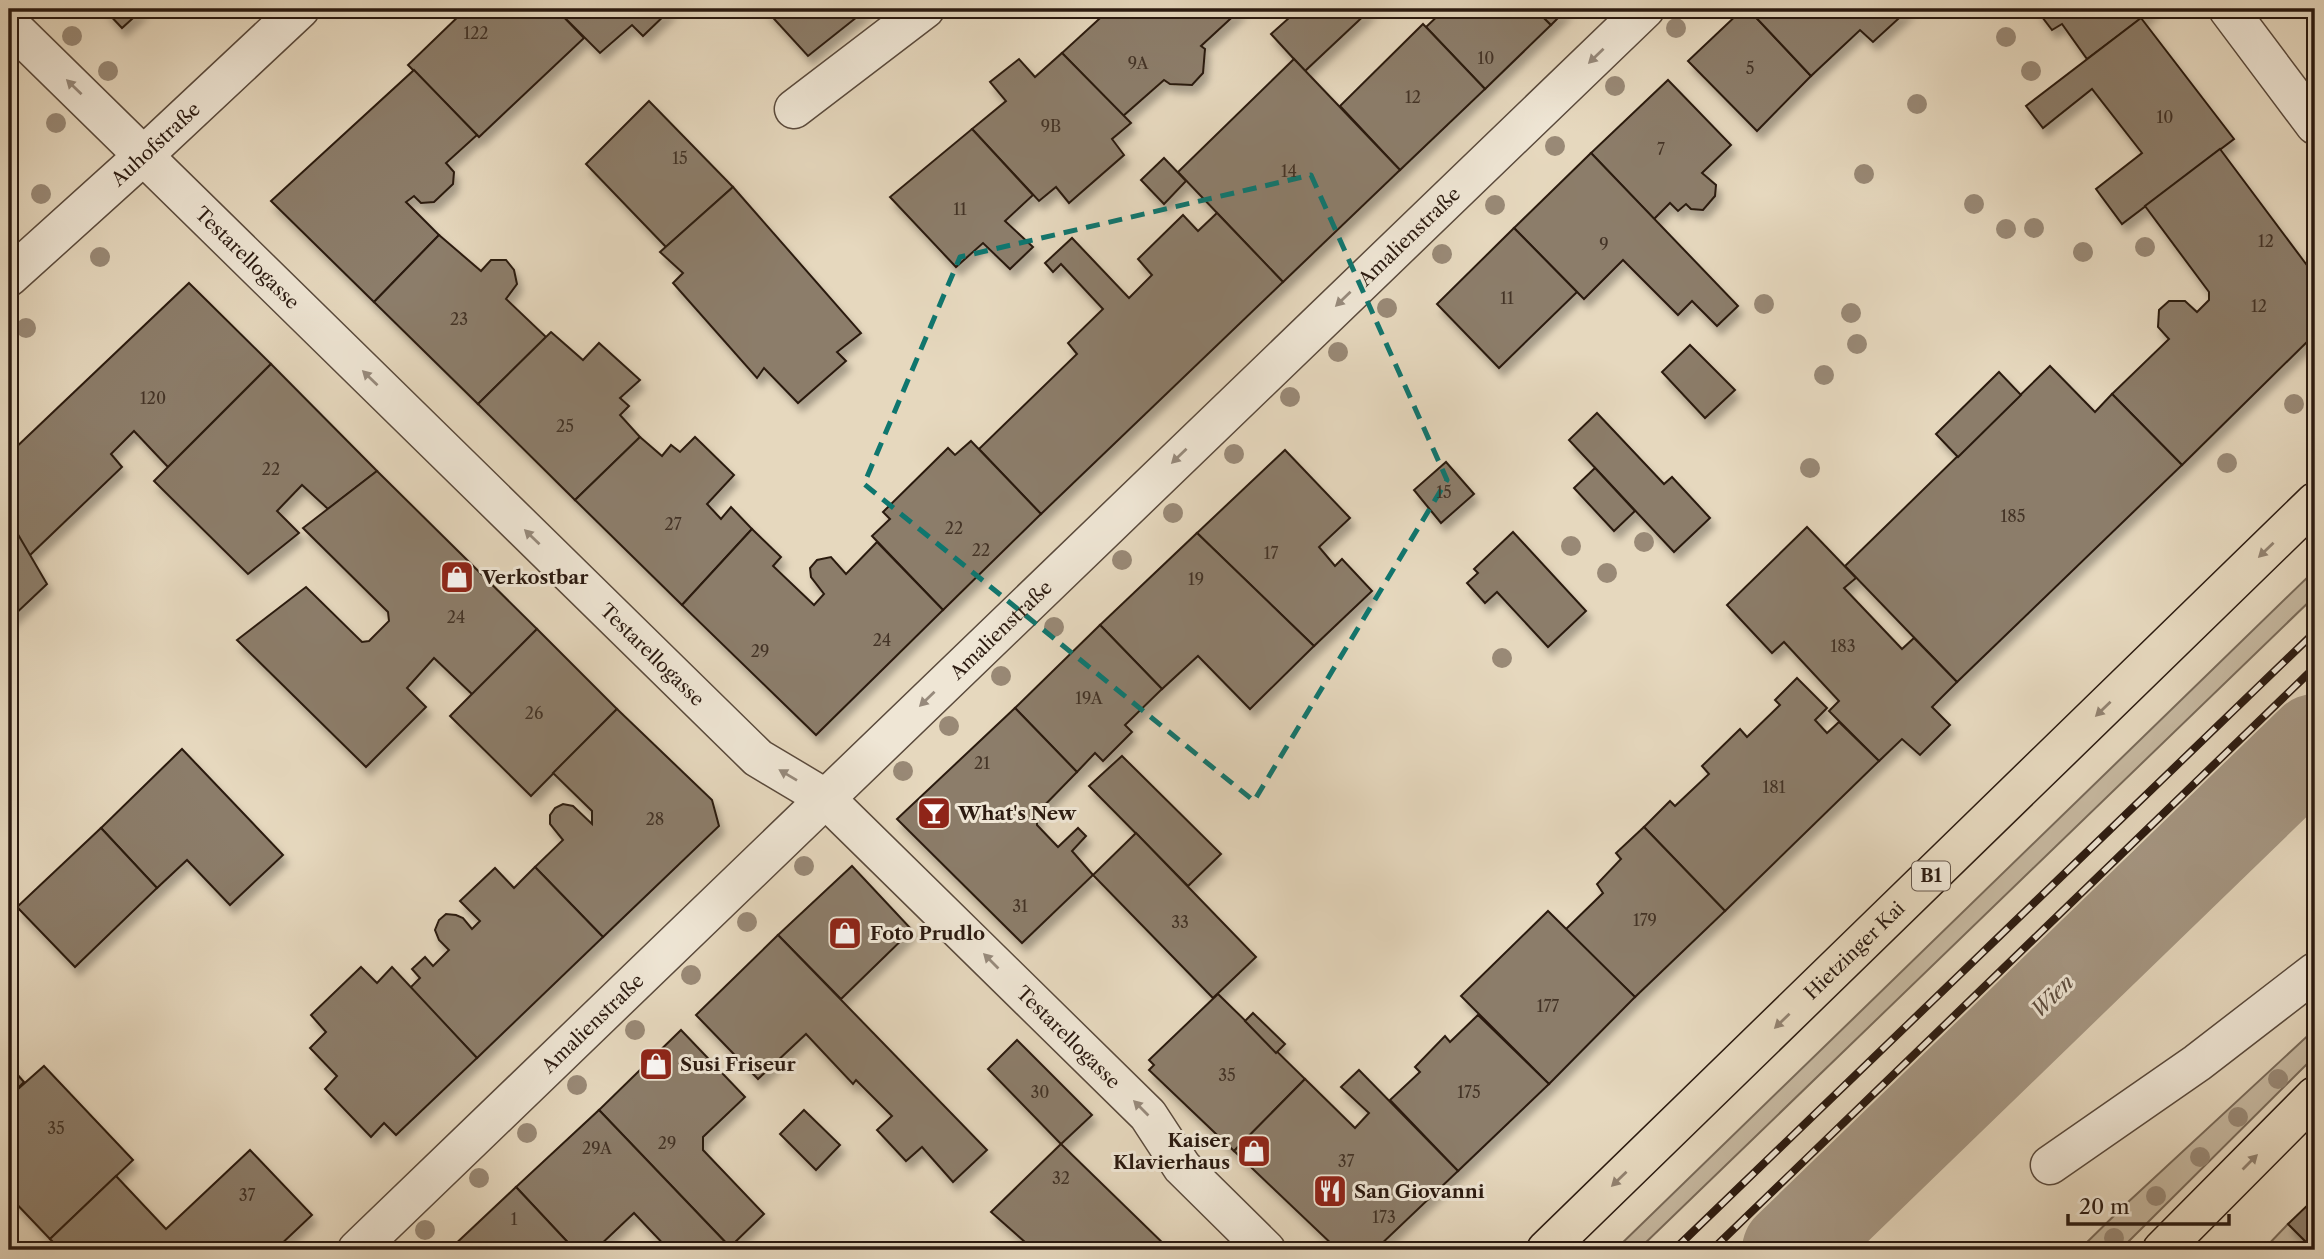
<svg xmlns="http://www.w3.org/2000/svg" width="2324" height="1259" font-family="'Libre Caslon Text',serif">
  <defs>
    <filter id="shadow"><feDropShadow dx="4.5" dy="8" stdDeviation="3.5" flood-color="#0004"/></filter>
  </defs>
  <rect width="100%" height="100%" fill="#e6d8be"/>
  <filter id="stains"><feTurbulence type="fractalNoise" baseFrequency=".00286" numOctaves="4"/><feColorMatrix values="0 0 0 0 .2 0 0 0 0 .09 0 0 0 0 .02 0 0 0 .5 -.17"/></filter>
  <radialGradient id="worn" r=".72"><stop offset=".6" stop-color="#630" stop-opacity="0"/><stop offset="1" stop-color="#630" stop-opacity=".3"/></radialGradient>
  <g fill="#c6b8a0" stroke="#786958" stroke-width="2">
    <path d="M 2315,570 L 2315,596 L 1638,1250 L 1615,1250 Z"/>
    <path d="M 2315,1029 L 2315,1056 L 2120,1250 L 2079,1250 L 2126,1204 Z"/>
    <path d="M 2288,1224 L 2314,1250 L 2263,1250 Z"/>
  </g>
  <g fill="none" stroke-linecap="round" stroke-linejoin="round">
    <path stroke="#a69783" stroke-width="96" d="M 1790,1250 L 2315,742"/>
  </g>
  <g fill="#8c7d6a" stroke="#2b1a10" stroke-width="2" filter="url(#shadow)">
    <path d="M 104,9 L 143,9 L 122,28 Z"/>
    <path d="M 466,9 L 556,9 L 584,38 L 479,137 L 408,65 Z"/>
    <path d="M 556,9 L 671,9 L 643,36 L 632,25 L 600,53 Z"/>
    <path d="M 765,9 L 867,9 L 808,56 Z"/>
    <path d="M 1110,9 L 1241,9 L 1201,46 L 1205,49 L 1203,73 L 1192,85 L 1170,84 L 1164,80 L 1123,116 L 1062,53 Z"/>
    <path d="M 1299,9 L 1371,9 L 1305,71 L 1271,34 Z"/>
    <path d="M 1445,9 L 1535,9 L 1551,25 L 1485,89 L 1426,27 Z"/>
    <path d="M 1535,9 L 1567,9 L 1551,25 Z"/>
    <path d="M 1743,9 L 1748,9 L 1811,76 L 1757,131 L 1688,61 Z"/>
    <path d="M 1748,9 L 1909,9 L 1873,42 L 1860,30 L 1811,76 Z"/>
    <path d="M 2036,9 L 2154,9 L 2087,59 L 2062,24 L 2052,30 Z"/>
    <path d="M 2141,18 L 2234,139 L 2122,224 L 2096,189 L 2142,153 L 2092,89 L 2043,128 L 2026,106 Z"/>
    <path d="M 1423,24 L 1485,89 L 1400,170 L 1340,106 Z"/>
    <path d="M 1062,53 L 1131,123 L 1112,139 L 1124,155 L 1069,203 L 1056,187 L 1039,201 L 972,129 L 1006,101 L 990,82 L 1019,59 L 1035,77 Z"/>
    <path d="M 1294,59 L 1400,170 L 1283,282 L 1178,172 Z"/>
    <path d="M 414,70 L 477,135 L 446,163 L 454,172 L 453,184 L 434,202 L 421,203 L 414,196 L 406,202 L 439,235 L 374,302 L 271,201 Z"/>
    <path d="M 1668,80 L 1731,145 L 1702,173 L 1716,185 L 1715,196 L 1703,210 L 1691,209 L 1686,204 L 1678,211 L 1670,203 L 1654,219 L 1591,153 Z"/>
    <path d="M 649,101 L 733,187 L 666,247 L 586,164 Z"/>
    <path d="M 972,129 L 1033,195 L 1005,221 L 1033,247 L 1010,269 L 983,243 L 956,267 L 890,197 Z"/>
    <path d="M 2220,149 L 2315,276 L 2315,334 L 2182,465 L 2112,394 L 2169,339 L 2158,327 L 2159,310 L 2169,301 L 2185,301 L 2197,312 L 2209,300 L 2209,292 L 2145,206 Z"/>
    <path d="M 1591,153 L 1738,306 L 1717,326 L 1692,301 L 1678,315 L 1623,260 L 1584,299 L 1514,228 Z"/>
    <path d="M 1164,158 L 1186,181 L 1164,204 L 1141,180 Z"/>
    <path d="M 733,187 L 861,333 L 837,352 L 846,361 L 798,403 L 764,368 L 757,378 L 673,283 L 683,273 L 660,252 Z"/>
    <path d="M 1217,213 L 1283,282 L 1041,514 L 979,449 L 1077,354 L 1068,343 L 1103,309 L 1061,264 L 1053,272 L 1045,263 L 1072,238 L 1129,298 L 1152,275 L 1138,259 L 1183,215 L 1198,231 Z"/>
    <path d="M 1514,228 L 1577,292 L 1499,368 L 1437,304 Z"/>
    <path d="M 439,235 L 481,271 L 491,260 L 506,260 L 514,270 L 517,284 L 506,299 L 546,337 L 478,404 L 374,302 Z"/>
    <path d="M 189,283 L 271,364 L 168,467 L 134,431 L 111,454 L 122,467 L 29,556 L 9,519 L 9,454 Z"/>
    <path d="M 551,332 L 583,360 L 599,343 L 640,380 L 620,398 L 629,406 L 620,415 L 640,437 L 575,500 L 478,404 Z"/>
    <path d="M 1690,345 L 1735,390 L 1705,418 L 1662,372 Z"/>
    <path d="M 271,364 L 377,471 L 328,509 L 302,485 L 277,511 L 299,533 L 248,574 L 154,481 Z"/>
    <path d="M 2050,366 L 2095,412 L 2112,394 L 2182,465 L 1957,682 L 1845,566 Z"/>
    <path d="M 1999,372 L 2021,395 L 1958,457 L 1936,434 Z"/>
    <path d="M 1597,413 L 1664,484 L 1672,477 L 1710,518 L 1674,552 L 1569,440 Z"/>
    <path d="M 640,437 L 662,456 L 671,445 L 680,452 L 695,437 L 734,475 L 707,504 L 721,519 L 731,507 L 752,529 L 682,605 L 575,500 Z"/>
    <path d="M 971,441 L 1041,514 L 943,610 L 872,536 L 890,519 L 883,512 L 948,448 L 955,455 Z"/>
    <path d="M 1285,450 L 1350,518 L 1319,547 L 1335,566 L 1342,559 L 1372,591 L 1314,646 L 1197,533 Z"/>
    <path d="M 1446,462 L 1474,494 L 1441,523 L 1414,490 Z"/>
    <path d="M 1595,468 L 1635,511 L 1614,531 L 1574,488 Z"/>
    <path d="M 377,471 L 537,629 L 473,695 L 434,658 L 407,688 L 426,707 L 366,767 L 237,640 L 306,587 L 362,642 L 369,641 L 389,621 L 388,612 L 303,528 Z"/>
    <path d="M 9,519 L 47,584 L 9,620 Z"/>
    <path d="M 1807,527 L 1856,578 L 1844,588 L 1902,649 L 1914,638 L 1957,682 L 1932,707 L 1950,725 L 1920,755 L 1902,739 L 1879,761 L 1829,711 L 1839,701 L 1784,642 L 1772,653 L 1727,605 Z"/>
    <path d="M 752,529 L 781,557 L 773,566 L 814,605 L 824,594 L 811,577 L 810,568 L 817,560 L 831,557 L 846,574 L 877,542 L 943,610 L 816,735 L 682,605 Z"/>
    <path d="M 1513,532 L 1586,611 L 1548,647 L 1497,592 L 1485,603 L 1467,583 L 1478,573 L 1474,569 Z"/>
    <path d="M 1197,533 L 1314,646 L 1250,709 L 1198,656 L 1162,689 L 1100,625 Z"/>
    <path d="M 1100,625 L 1162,689 L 1125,725 L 1132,732 L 1103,761 L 1095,753 L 1077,772 L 1015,708 Z"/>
    <path d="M 537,629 L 617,709 L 531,796 L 450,716 Z"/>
    <path d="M 1797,678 L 1827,708 L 1815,720 L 1827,733 L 1839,722 L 1879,761 L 1725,911 L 1644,827 L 1670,801 L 1675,806 L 1709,774 L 1702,766 L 1740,729 L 1747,737 L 1780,705 L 1775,700 Z"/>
    <path d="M 1015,708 L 1077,772 L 1037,813 L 1037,825 L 1058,847 L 1078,828 L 1086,836 L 1072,851 L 1093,875 L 1022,943 L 897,819 Z"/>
    <path d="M 617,709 L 712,800 L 719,826 L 603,937 L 535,867 L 563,840 L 550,824 L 550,815 L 555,808 L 563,804 L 573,806 L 592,824 L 592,811 L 553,773 Z"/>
    <path d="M 182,749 L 283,855 L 230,905 L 187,860 L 157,888 L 101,828 Z"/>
    <path d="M 1122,756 L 1221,854 L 1188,886 L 1089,786 Z"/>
    <path d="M 1644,827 L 1725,911 L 1635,997 L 1565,930 L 1603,893 L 1597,884 L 1621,859 L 1616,853 Z"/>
    <path d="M 101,828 L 157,888 L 75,967 L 17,907 Z"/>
    <path d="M 1136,833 L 1256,957 L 1213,998 L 1093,875 Z"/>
    <path d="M 852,866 L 912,930 L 841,999 L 778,935 Z"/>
    <path d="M 535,867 L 603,937 L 477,1058 L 410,988 L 420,978 L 412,969 L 425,957 L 433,966 L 449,950 L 439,940 L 435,930 L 439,920 L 446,914 L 456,915 L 463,918 L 472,929 L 480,921 L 460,901 L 495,868 L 514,888 Z"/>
    <path d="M 1548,911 L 1635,997 L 1549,1084 L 1461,996 Z"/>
    <path d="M 778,935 L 987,1150 L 953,1182 L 922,1147 L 906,1161 L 877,1130 L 892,1116 L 856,1080 L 853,1084 L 806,1034 L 758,1079 L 696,1015 Z"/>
    <path d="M 361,967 L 377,983 L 392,967 L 477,1058 L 396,1135 L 384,1123 L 371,1137 L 325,1089 L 337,1076 L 310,1048 L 326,1032 L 311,1015 Z"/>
    <path d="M 1218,994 L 1305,1079 L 1234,1151 L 1149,1070 L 1154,1065 L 1149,1060 Z"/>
    <path d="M 1253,1013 L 1285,1044 L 1276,1053 L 1245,1021 Z"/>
    <path d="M 1478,1015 L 1549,1084 L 1458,1171 L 1390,1100 L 1420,1072 L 1415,1067 L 1445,1036 L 1450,1042 Z"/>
    <path d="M 681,1030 L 745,1097 L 703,1137 L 703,1150 L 764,1214 L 730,1247 L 599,1110 Z"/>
    <path d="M 1017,1040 L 1092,1115 L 1061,1144 L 988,1069 Z"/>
    <path d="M 9,1065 L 24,1082 L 9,1097 Z"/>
    <path d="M 44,1066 L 133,1160 L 50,1239 L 9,1196 L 9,1097 Z"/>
    <path d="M 1359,1070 L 1458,1171 L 1375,1250 L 1338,1250 L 1234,1151 L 1305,1079 L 1355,1128 L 1369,1113 L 1341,1087 Z"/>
    <path d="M 599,1110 L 730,1247 L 726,1250 L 669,1250 L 634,1213 L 595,1250 L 575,1250 L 516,1187 Z"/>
    <path d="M 804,1110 L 840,1145 L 816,1170 L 780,1134 Z"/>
    <path d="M 1061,1144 L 1170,1250 L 1034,1250 L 991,1212 Z"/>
    <path d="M 250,1150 L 312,1215 L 275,1250 L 61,1250 L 50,1239 L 116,1176 L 166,1229 Z"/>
    <path d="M 516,1187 L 575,1250 L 449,1250 Z"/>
    <path d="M 2315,1198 L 2315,1250 L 2314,1250 L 2288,1224 Z"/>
  </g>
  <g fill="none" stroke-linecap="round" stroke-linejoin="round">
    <g stroke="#5a4a3c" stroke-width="41">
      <g id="minor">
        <path d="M 2228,9 L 2315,125"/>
        <path id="s1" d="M 9,24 L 758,758 L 825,798 L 1148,1115 L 1182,1167 L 1266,1250"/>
        <path d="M 794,109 L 925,9"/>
        <path id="s2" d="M 9,277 L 143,156 L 300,9"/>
        <path d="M 2050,1165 L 2197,1063 L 2315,972"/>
        <path id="s3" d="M 357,1250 L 1645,9"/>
      </g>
    </g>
    <g stroke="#2b1a10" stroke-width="41">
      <g id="major">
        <path id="s4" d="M 1546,1250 L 2315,502"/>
        <path d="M 2162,1250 L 2315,1096"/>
      </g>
    </g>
    <use href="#minor" stroke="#efe6d5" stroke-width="38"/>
    <use href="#major" stroke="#e6d8be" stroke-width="38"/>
    <g stroke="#2b1a10" stroke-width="8">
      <g id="rail">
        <path d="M 1674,1250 L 2315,632"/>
        <path d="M 1712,1250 L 2315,667"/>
      </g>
    </g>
    <use href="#rail" stroke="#efe6d5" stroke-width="5" stroke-dasharray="16" stroke-linecap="butt"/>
  </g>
  <g fill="#998976">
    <circle cx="1676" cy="28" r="10"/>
    <circle cx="72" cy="36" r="10"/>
    <circle cx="2006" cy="37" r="10"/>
    <circle cx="108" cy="71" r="10"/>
    <circle cx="2031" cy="71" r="10"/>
    <circle cx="1615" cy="86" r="10"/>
    <circle cx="1917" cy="104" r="10"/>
    <circle cx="56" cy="123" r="10"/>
    <circle cx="1555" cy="146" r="10"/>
    <circle cx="1864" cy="174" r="10"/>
    <circle cx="41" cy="194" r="10"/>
    <circle cx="1974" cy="204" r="10"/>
    <circle cx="1495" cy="205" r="10"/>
    <circle cx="2034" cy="228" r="10"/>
    <circle cx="2006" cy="229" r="10"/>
    <circle cx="2145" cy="247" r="10"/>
    <circle cx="2083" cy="252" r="10"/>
    <circle cx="1442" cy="254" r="10"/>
    <circle cx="100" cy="257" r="10"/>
    <circle cx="1764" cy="304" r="10"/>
    <circle cx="1387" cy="308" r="10"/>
    <circle cx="1851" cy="313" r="10"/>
    <circle cx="26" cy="328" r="10"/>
    <circle cx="1857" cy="344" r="10"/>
    <circle cx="1338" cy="352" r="10"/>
    <circle cx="1824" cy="375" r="10"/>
    <circle cx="1290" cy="397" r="10"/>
    <circle cx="2294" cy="404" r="10"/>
    <circle cx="1234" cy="454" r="10"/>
    <circle cx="2227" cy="463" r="10"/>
    <circle cx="1810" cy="468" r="10"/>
    <circle cx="1173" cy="513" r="10"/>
    <circle cx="1644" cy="542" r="10"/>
    <circle cx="1571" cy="546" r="10"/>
    <circle cx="1122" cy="560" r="10"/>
    <circle cx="1607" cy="573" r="10"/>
    <circle cx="1054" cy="627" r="10"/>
    <circle cx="1502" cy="658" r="10"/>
    <circle cx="1001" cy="676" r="10"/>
    <circle cx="949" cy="726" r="10"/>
    <circle cx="903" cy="771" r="10"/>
    <circle cx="804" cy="866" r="10"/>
    <circle cx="747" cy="922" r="10"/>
    <circle cx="691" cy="975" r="10"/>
    <circle cx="635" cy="1030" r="10"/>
    <circle cx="2278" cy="1079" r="10"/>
    <circle cx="577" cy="1085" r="10"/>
    <circle cx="2238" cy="1117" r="10"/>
    <circle cx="527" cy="1133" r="10"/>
    <circle cx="2200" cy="1157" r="10"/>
    <circle cx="479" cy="1178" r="10"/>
    <circle cx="2156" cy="1196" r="10"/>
    <circle cx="425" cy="1230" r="10"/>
    <circle cx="2114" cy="1238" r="10"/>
  </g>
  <defs><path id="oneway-solid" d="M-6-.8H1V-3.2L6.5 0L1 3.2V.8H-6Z" transform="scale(1.75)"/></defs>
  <g fill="#978a7c">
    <use href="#oneway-solid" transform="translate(1596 56) rotate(136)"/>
    <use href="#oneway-solid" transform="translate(74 87) rotate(-136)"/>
    <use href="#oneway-solid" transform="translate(1343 299) rotate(136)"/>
    <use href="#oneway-solid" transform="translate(370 378) rotate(-136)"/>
    <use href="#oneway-solid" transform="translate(1179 456) rotate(136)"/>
    <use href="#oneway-solid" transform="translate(532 537) rotate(-136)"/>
    <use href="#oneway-solid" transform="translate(927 699) rotate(136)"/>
    <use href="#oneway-solid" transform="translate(788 775) rotate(-149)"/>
    <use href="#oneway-solid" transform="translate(991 961) rotate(-135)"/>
    <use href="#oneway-solid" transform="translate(1141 1108) rotate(-135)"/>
  </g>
  <g fill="#928270">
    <use href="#oneway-solid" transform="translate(2266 550) rotate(136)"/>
    <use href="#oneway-solid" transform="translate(2103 709) rotate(136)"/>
    <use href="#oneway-solid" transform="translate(1782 1021) rotate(136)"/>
    <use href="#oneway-solid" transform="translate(2250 1162) rotate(-45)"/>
    <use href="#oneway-solid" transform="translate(1619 1179) rotate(136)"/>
  </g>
  <path fill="none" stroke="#0f766e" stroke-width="5" stroke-dasharray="14 9" stroke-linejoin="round" d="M 1311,175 L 1447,480 L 1254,801 L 864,484 L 960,257 Z"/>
  <defs>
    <g id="shop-square" transform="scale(1.75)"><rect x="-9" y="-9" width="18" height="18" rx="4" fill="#8f2418" stroke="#efe6d5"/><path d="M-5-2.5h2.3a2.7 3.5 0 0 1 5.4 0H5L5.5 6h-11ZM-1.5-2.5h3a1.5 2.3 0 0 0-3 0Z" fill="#fff"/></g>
    <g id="bar-square" transform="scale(1.75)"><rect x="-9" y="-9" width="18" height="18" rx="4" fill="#8f2418" stroke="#efe6d5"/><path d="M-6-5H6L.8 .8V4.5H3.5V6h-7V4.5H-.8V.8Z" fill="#fff"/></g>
    <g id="restaurant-square" transform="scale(1.75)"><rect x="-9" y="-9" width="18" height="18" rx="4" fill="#8f2418" stroke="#efe6d5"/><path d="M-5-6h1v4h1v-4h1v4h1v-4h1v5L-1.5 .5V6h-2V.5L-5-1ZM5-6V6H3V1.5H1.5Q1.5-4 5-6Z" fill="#fff"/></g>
  </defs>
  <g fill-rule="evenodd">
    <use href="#shop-square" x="457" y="577"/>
    <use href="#bar-square" x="934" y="813"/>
    <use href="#shop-square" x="845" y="933"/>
    <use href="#shop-square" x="656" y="1064"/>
    <use href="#shop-square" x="1254" y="1151"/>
    <use href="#restaurant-square" x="1330" y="1191"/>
  </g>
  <g text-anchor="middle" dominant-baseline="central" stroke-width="6" stroke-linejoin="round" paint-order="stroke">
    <g font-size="16" fill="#433326">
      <text x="476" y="33">122</text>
      <text x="1486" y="58">10</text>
      <text x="1138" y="63">9A</text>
      <text x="1750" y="68">5</text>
      <text x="1413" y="97">12</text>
      <text x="2165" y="117">10</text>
      <text x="1051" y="126">9B</text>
      <text x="1661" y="149">7</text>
      <text x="680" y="158">15</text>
      <text x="1289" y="171">14</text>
      <text x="960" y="209">11</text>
      <text x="2266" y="241">12</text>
      <text x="1604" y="244">9</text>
      <text x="1507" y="298">11</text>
      <text x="2259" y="306">12</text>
      <text x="459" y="319">23</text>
      <text x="153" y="398">120</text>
      <text x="565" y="426">25</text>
      <text x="271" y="469">22</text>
      <text x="1444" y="492">15</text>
      <text x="2013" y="516">185</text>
      <text x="673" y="524">27</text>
      <text x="954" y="528">22</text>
      <text x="981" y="550">22</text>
      <text x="1271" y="553">17</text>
      <text x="1196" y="579">19</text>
      <text x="456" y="617">24</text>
      <text x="882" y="640">24</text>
      <text x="1843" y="646">183</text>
      <text x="760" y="651">29</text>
      <text x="1089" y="698">19A</text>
      <text x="534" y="713">26</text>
      <text x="982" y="763">21</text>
      <text x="1774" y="787">181</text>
      <text x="655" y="819">28</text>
      <text x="1020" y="906">31</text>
      <text x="1645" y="920">179</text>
      <text x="1180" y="922">33</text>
      <text x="1548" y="1006">177</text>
      <text x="1227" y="1075">35</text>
      <text x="1040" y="1092">30</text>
      <text x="1469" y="1092">175</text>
      <text x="56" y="1128">35</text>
      <text x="667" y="1143">29</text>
      <text x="597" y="1148">29A</text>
      <text x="1346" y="1161">37</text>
      <text x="1061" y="1178">32</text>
      <text x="247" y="1195">37</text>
      <text x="1384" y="1217">173</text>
      <text x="514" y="1219">1</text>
    </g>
    <rect fill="#efe6d5" stroke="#66574b" stroke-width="2" x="1912" y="861.5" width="38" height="29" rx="5"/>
    <g font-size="18" font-weight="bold" fill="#2b1a10">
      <text x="1931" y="876">B1</text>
    </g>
    <g font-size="19" fill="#2b1a10" stroke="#efe6d5">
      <text stroke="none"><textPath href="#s2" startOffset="198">Auhofstraße</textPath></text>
      <text stroke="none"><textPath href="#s3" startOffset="1461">Amalienstraße</textPath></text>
      <text stroke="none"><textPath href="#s1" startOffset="334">Testarellogasse</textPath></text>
      <text stroke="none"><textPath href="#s3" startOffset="894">Amalienstraße</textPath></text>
      <text stroke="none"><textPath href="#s1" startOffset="901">Testarellogasse</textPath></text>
      <text stroke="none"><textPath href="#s4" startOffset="430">Hietzinger Kai</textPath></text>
      <text stroke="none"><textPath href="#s3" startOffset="327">Amalienstraße</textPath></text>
      <text stroke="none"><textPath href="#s1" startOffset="1468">Testarellogasse</textPath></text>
    </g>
    <g font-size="19" font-weight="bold" fill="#2b1a10" stroke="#efe6d5" text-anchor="start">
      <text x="482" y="577">Verkostbar</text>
      <text x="958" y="813">What's New</text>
      <text x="870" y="933">Foto Prudlo</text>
      <text x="680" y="1064">Susi Friseur</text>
      <text x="1230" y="1140" text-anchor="end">Kaiser<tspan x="1230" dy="22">Klavierhaus</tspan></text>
      <text x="1354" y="1191">San Giovanni</text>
    </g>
    <g font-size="21" font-style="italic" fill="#5c4c3e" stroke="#efe6d5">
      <text transform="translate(2052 996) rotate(-44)">Wien</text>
    </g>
  </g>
  <rect width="2324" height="1259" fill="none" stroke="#e6d8be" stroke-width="35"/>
  <rect x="10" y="10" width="2303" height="1238" fill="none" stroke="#2b1a10" stroke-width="3.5"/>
  <rect x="18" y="18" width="2289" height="1224" fill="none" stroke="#2b1a10" stroke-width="2"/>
  <path d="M2068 1214v10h161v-10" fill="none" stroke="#2b1a10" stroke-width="3.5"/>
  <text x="2079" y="1214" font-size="21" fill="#2b1a10" stroke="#efe6d5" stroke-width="5" paint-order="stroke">20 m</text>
  <rect width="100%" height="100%" filter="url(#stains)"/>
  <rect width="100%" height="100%" fill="url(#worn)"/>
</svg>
